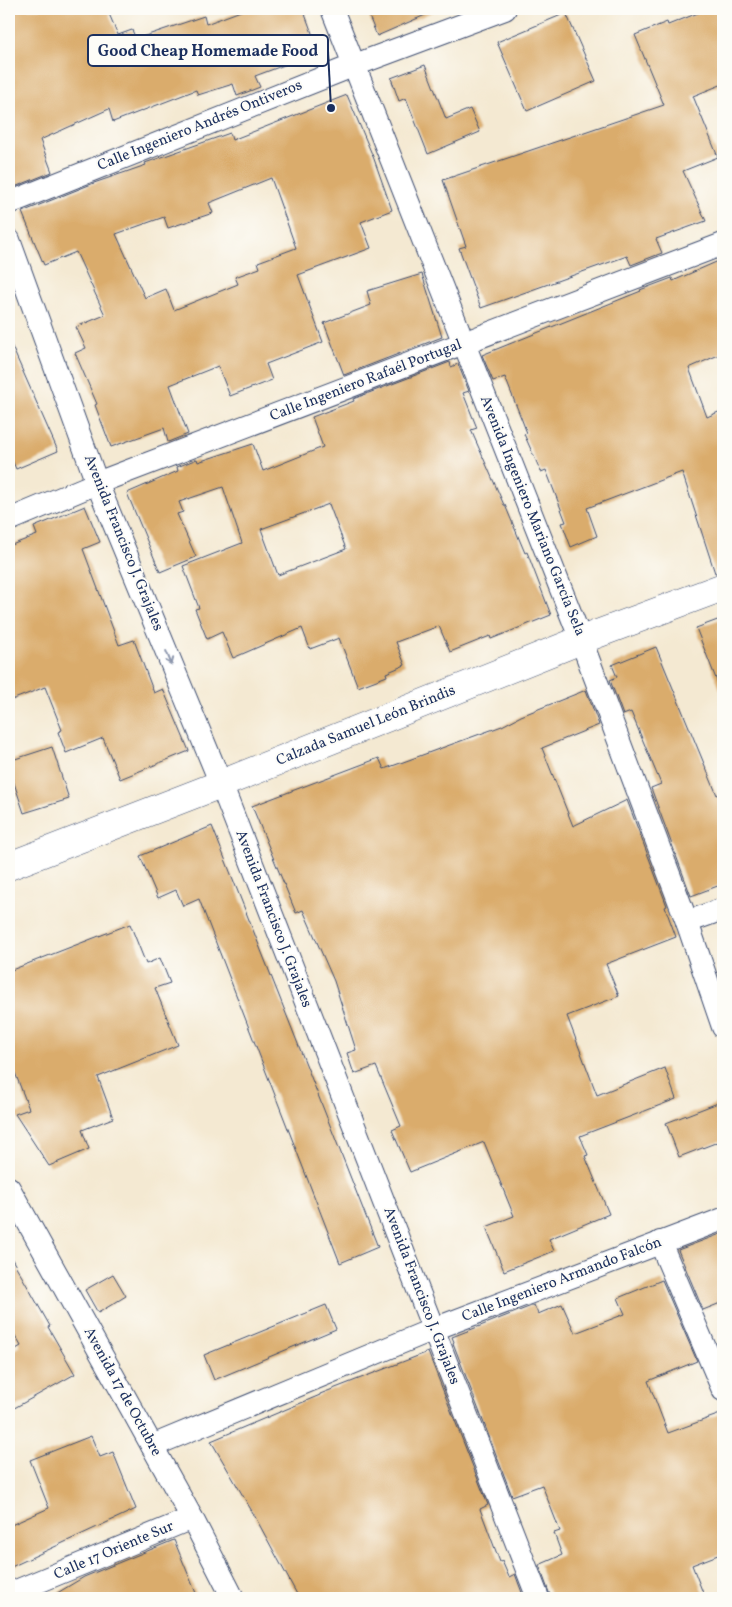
<svg xmlns="http://www.w3.org/2000/svg" width="732" height="1607" font-family="Vollkorn,serif">
  <rect width="100%" height="100%" fill="#fdfcf7"/>
  <filter id="ink" filterUnits="userSpaceOnUse"><feTurbulence type="fractalNoise" baseFrequency=".02" numOctaves="2"/><feDisplacementMap in="SourceGraphic" scale="10" xChannelSelector="R" yChannelSelector="G"/><feConvolveMatrix kernelMatrix="1 2 1 2 8 2 1 2 1" color-interpolation-filters="sRGB"/></filter>
  <filter id="wash" filterUnits="userSpaceOnUse"><feTurbulence type="fractalNoise" baseFrequency=".0096" numOctaves="4" result="noise"/><feDisplacementMap in="SourceGraphic" scale="20" xChannelSelector="R" yChannelSelector="G"/><feGaussianBlur stdDeviation="1.12" result="paint"/><feColorMatrix in="noise" values="0 0 0 0 0 0 0 0 0 0 0 0 0 0 0 0 0 1.4 0 .05"/><feComposite in="paint" operator="in"/></filter>
  <g filter="url(#wash)">
    <rect width="100%" height="100%" fill="#f4e9d2"/>
    <g id="blocks">
      <g fill="#daac6c" fill-rule="evenodd">
        <path d="M 9,9 L 107,9 L 118,35 L 132,30 L 136,39 L 204,16 L 206,24 L 246,9 L 303,9 L 319,52 L 255,76 L 260,87 L 237,96 L 233,84 L 198,95 L 196,90 L 113,122 L 109,109 L 40,140 L 52,172 L 12,188 L 9,181 Z"/>
        <path d="M 366,9 L 439,9 L 377,36 Z"/>
        <path d="M 708,9 L 723,9 L 723,84 L 693,96 L 718,157 L 683,171 L 706,221 L 656,239 L 662,253 L 631,265 L 627,256 L 481,308 L 459,248 L 466,246 L 443,180 L 664,105 L 635,35 L 667,22 L 668,25 Z"/>
        <path d="M 566,13 L 596,81 L 527,111 L 497,42 Z"/>
        <path d="M 425,65 L 446,119 L 470,109 L 480,132 L 428,154 L 406,98 L 399,101 L 391,78 Z"/>
        <path d="M 347,95 L 374,159 L 392,210 L 361,222 L 371,248 L 298,275 L 323,342 L 266,364 L 272,380 L 230,396 L 218,366 L 170,385 L 188,434 L 168,442 L 164,428 L 111,447 L 95,405 L 97,404 L 75,353 L 86,348 L 76,327 L 105,315 L 76,252 L 44,265 L 22,212 L 94,183 L 146,165 L 145,163 L 230,133 L 232,140 ZM 271,178 L 296,248 L 258,262 L 260,268 L 235,277 L 238,284 L 174,310 L 166,289 L 145,298 L 116,234 L 164,217 L 168,228 L 213,213 L 209,203 Z"/>
        <path d="M 723,259 L 723,353 L 689,368 L 707,417 L 723,410 L 723,572 L 715,573 L 682,472 L 587,508 L 597,536 L 571,547 L 562,523 L 566,522 L 546,470 L 541,472 L 524,434 L 527,433 L 505,377 L 493,381 L 482,355 L 641,291 L 640,290 L 672,278 L 673,281 Z"/>
        <path d="M 422,274 L 442,337 L 344,375 L 324,323 L 371,305 L 367,291 Z"/>
        <path d="M 9,340 L 58,451 L 16,469 L 9,453 Z"/>
        <path d="M 450,362 L 451,367 L 458,364 L 469,391 L 463,393 L 477,428 L 471,430 L 504,505 L 505,505 L 525,553 L 527,552 L 551,615 L 491,639 L 490,636 L 450,652 L 439,626 L 396,642 L 405,665 L 386,673 L 387,676 L 358,687 L 339,638 L 310,649 L 302,628 L 233,658 L 222,632 L 207,639 L 195,609 L 199,608 L 183,566 L 242,543 L 223,487 L 179,502 L 183,512 L 177,514 L 196,557 L 160,572 L 127,493 L 178,471 L 177,467 L 197,459 L 198,462 L 253,444 L 263,471 L 323,447 L 312,417 L 354,401 L 353,399 ZM 329,504 L 346,549 L 278,575 L 261,529 Z"/>
        <path d="M 85,506 L 100,542 L 83,549 L 119,645 L 134,640 L 154,693 L 163,689 L 189,751 L 120,779 L 103,738 L 66,753 L 58,732 L 62,730 L 45,687 L 9,701 L 9,546 L 37,535 L 34,527 Z"/>
        <path d="M 723,618 L 723,694 L 722,694 L 696,628 Z"/>
        <path d="M 656,647 L 717,795 L 723,792 L 723,884 L 691,896 L 651,788 L 661,784 L 631,712 L 623,715 L 610,680 L 617,677 L 612,665 Z"/>
        <path d="M 586,690 L 599,725 L 542,748 L 573,826 L 627,800 L 667,906 L 665,907 L 676,937 L 606,964 L 619,996 L 567,1016 L 597,1095 L 665,1068 L 676,1099 L 580,1136 L 588,1155 L 585,1156 L 609,1214 L 549,1239 L 554,1251 L 504,1271 L 486,1227 L 514,1216 L 484,1142 L 410,1172 L 392,1130 L 401,1126 L 376,1066 L 354,1074 L 347,1053 L 356,1050 L 334,981 L 303,910 L 296,913 L 252,806 L 379,758 L 384,769 L 502,726 L 521,716 Z"/>
        <path d="M 52,747 L 69,799 L 24,813 L 9,768 L 9,761 Z"/>
        <path d="M 212,826 L 378,1247 L 340,1263 L 199,899 L 183,906 L 176,890 L 158,898 L 140,856 Z"/>
        <path d="M 130,924 L 146,964 L 160,958 L 170,983 L 155,988 L 178,1045 L 98,1077 L 113,1118 L 82,1130 L 89,1149 L 49,1166 L 15,1114 L 29,1109 L 9,1057 L 9,971 Z"/>
        <path d="M 723,1101 L 723,1140 L 679,1157 L 666,1123 Z"/>
        <path d="M 723,1233 L 723,1302 L 703,1310 L 678,1250 Z"/>
        <path d="M 9,1254 L 50,1326 L 48,1327 L 75,1374 L 9,1411 L 9,1353 L 21,1346 L 9,1325 Z"/>
        <path d="M 113,1274 L 126,1296 L 98,1313 L 85,1290 Z"/>
        <path d="M 662,1280 L 697,1361 L 648,1381 L 668,1433 L 723,1413 L 723,1553 L 692,1565 L 705,1598 L 551,1598 L 539,1565 L 562,1555 L 554,1533 L 560,1531 L 542,1485 L 512,1496 L 453,1343 L 454,1342 L 452,1337 L 534,1305 L 538,1314 L 562,1304 L 575,1333 L 625,1314 L 618,1298 Z"/>
        <path d="M 326,1305 L 336,1329 L 214,1380 L 204,1355 Z"/>
        <path d="M 428,1352 L 488,1505 L 480,1509 L 500,1562 L 502,1561 L 509,1577 L 515,1574 L 524,1598 L 299,1598 L 253,1513 L 211,1441 L 320,1395 L 320,1394 Z"/>
        <path d="M 91,1436 L 100,1457 L 113,1452 L 136,1509 L 9,1568 L 9,1526 L 49,1508 L 30,1460 Z"/>
        <path d="M 174,1540 L 198,1598 L 49,1598 L 84,1577 Z"/>
      </g>
    </g>
  </g>
  <g filter="url(#ink)">
    <use href="#blocks" fill-opacity="0" stroke="#3c4b6f" stroke-width="1"/>
    <g fill="none" stroke-linecap="round" stroke-linejoin="round">
      <g stroke="#3c4b6f" stroke-width="24">
        <g id="street">
          <path d="M 332,9 L 581,640 L 687,922 L 723,1027"/>
          <path d="M 9,203 L 355,65 L 505,9"/>
          <path d="M 9,240 L 97,483 L 221,784 L 538,1598"/>
          <path d="M 9,520 L 97,483 L 723,244"/>
          <path d="M 687,922 L 723,909"/>
          <path d="M 9,1188 L 192,1518 L 233,1598"/>
          <path d="M 660,1242 L 723,1390"/>
          <path d="M 152,1446 L 434,1329 L 723,1219"/>
          <path d="M 9,1594 L 192,1518"/>
        </g>
      </g>
      <g stroke="#3c4b6f" stroke-width="29">
        <path id="secondary" d="M 9,866 L 221,784 L 581,640 L 723,587"/>
      </g>
      <use href="#street" stroke="#fff" stroke-width="22"/>
      <use href="#secondary" stroke="#fff" stroke-width="28"/>
    </g>
    <defs><path id="oneway-shaft" d="M-6 0H5M1.5-3L5.5 0L1.5 3" fill="none" stroke-width="1.6" stroke-linecap="round" stroke-linejoin="round" transform="scale(1.25)"/></defs>
    <use stroke="#8d97ae" href="#oneway-shaft" transform="translate(169 658) rotate(68)"/>
  </g>
  <g text-anchor="middle" dominant-baseline="central" stroke-width="4" stroke-linejoin="round" paint-order="stroke">
    <g font-size="15" fill="#1b2f5e" stroke="#fdfcf7">
      <text transform="translate(200 126) rotate(-22)">Calle Ingeniero Andrés Ontiveros</text>
      <text transform="translate(366 381) rotate(-21)">Calle Ingeniero Rafaél Portugal</text>
      <text transform="translate(532 516) rotate(68)">Avenida Ingeniero Mariano García Sela</text>
      <text transform="translate(123 543) rotate(68)">Avenida Francisco J. Grajales</text>
      <text transform="translate(366 726) rotate(-22)">Calzada Samuel León Brindis</text>
      <text transform="translate(273 919) rotate(69)">Avenida Francisco J. Grajales</text>
      <text transform="translate(562 1280) rotate(-21)">Calle Ingeniero Armando Falcón</text>
      <text transform="translate(421 1296) rotate(69)">Avenida Francisco J. Grajales</text>
      <text transform="translate(122 1392) rotate(61)">Avenida 17 de Octubre</text>
      <text transform="translate(114 1551) rotate(-23)">Calle 17 Oriente Sur</text>
    </g>
  </g>
  <path fill="none" stroke="#1b2f5e" stroke-width="2" d="M331 108L328 51"/>
  <circle fill="#1b2f5e" stroke="#fdfcf7" stroke-width="2" cx="331" cy="108" r="5"/>
  <rect fill="#fdfcf7" stroke="#1b2f5e" stroke-width="2" x="88" y="35" width="240" height="31" rx="5"/>
  <g font-size="16" text-anchor="middle" font-weight="bold" fill="#1b2f5e">
    <text x="208" y="56">Good Cheap Homemade Food</text>
  </g>
  <rect width="732" height="1607" fill="none" stroke="#fdfcf7" stroke-width="30"/>
</svg>
